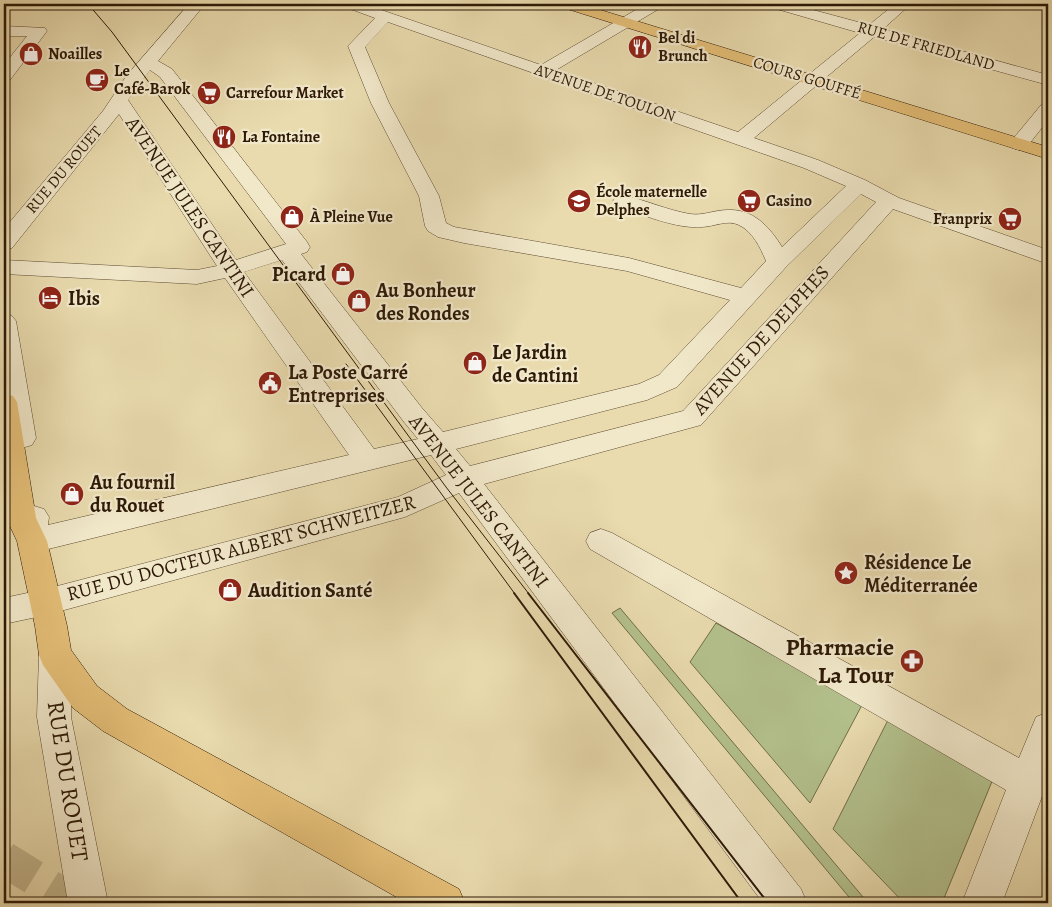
<svg xmlns="http://www.w3.org/2000/svg" width="1052" height="907" font-family="Alegreya,serif">
  <rect width="100%" height="100%" fill="#e9dbae"/>
  <filter id="stains"><feTurbulence type="fractalNoise" baseFrequency=".004" numOctaves="4"/><feColorMatrix values="0 0 0 0 .2 0 0 0 0 .09 0 0 0 0 .02 0 0 0 .5 -.17"/></filter>
  <radialGradient id="worn" r=".72"><stop offset=".6" stop-color="#630" stop-opacity="0"/><stop offset="1" stop-color="#630" stop-opacity=".3"/></radialGradient>
  <g fill="#b3c18d" stroke="#706d4a">
    <path d="M 620,608 L 863,897 L 854,903 L 612,613 Z"/>
    <path d="M 716,623 L 862,705 L 810,803 L 690,662 Z"/>
    <path d="M 888,720 L 993,779 L 942,903 L 904,903 L 833,829 Z"/>
  </g>
  <g fill="none" stroke-linecap="round" stroke-linejoin="round">
    <path stroke="#c3b48d" stroke-width="35" stroke-dasharray="35 18" stroke-linecap="butt" d="M 4,859 L 75,903"/>
    <g stroke="#5c4a31" stroke-width="1">
      <g id="minor">
        <path d="M 189,4 L 205,4 L 158,61 L 172,69 L 307,242 L 310,247 L 307,252 L 301,254 L 422,408 L 443,432 L 639,384 L 659,375 L 730,300 L 627,271 L 464,243 L 438,237 L 428,231 L 425,226 L 419,196 L 371,103 L 348,46 L 375,18 L 345,7 L 343,4 L 364,4 L 541,65 L 646,4 L 664,4 L 662,7 L 556,70 L 738,132 L 860,33 L 770,7 L 768,4 L 791,4 L 869,25 L 895,4 L 911,4 L 883,29 L 1048,75 L 1048,85 L 874,37 L 754,138 L 818,160 L 865,180 L 899,198 L 1048,250 L 1048,264 L 893,209 L 701,425 L 484,484 L 801,889 L 807,903 L 763,903 L 459,493 L 405,517 L 46,615 L 4,624 L 4,598 L 46,589 L 398,497 L 446,475 L 431,455 L 32,553 L 21,549 C 15,537 17,521 24,509 L 34,506 L 44,509 L 49,517 L 48,525 L 349,455 L 225,278 L 197,284 L 4,274 L 4,260 L 197,270 L 217,266 L 119,114 L 12,248 L 4,249 L 4,229 L 103,111 L 127,75 ZM 388,22 L 804,168 L 846,186 L 782,247 C 769,226 753,209 728,210 C 714,210 703,216 690,214 C 667,210 645,200 623,195 L 616,197 L 613,201 L 616,205 C 640,214 676,229 701,227 C 714,227 727,219 739,225 C 753,232 760,247 766,261 L 741,288 L 629,258 L 454,227 L 446,223 L 439,196 L 389,103 L 365,47 ZM 150,70 L 160,77 L 286,244 L 236,260 L 128,100 ZM 861,194 L 876,202 L 683,411 L 470,466 L 456,449 L 647,400 L 677,387 L 786,267 ZM 282,260 L 404,422 L 418,439 L 374,449 L 244,272 Z"/>
        <path d="M 4,26 L 45,28 L 47,31 L 10,80 L 4,81 L 4,65 L 27,36 L 4,36 Z"/>
        <path d="M 1048,103 L 1048,120 L 1026,148 L 1019,150 L 1012,148 L 1009,144 L 1012,140 L 1042,104 Z"/>
        <path d="M 4,313 L 12,316 L 16,321 L 36,438 L 32,445 L 22,448 L 12,445 C 0,423 2,341 4,313 Z"/>
        <path d="M 601,529 L 612,533 L 1019,758 L 1036,717 L 1048,712 L 1047,783 L 1002,903 L 962,903 L 1006,790 L 590,549 L 586,541 L 590,533 Z"/>
        <path d="M 55,641 L 67,645 L 71,655 L 71,717 L 108,903 L 68,903 L 37,717 L 39,655 L 43,645 Z"/>
      </g>
    </g>
    <g stroke="#2d1907" stroke-width="1">
      <g id="major">
        <path d="M 558,4 L 581,4 L 1048,147 L 1048,159 L 561,7 Z"/>
        <path d="M 4,393 L 13,396 L 17,402 L 36,518 L 47,541 L 67,626 L 71,650 L 97,686 L 127,709 L 459,889 L 465,903 L 407,903 L 103,731 L 73,708 L 43,665 L 39,655 L 35,626 L 17,541 L 6,518 L 4,498 Z"/>
      </g>
    </g>
    <use href="#minor" fill="#f1e8ca" fill-rule="evenodd"/>
    <use href="#major" fill="#e4be77" fill-rule="evenodd"/>
    <g stroke="#2d1907" stroke-width="1">
      <path d="M 88,4 L 112,32 L 446,487 L 529,594"/>
      <path d="M 346,364 L 515,594"/>
    </g>
    <g stroke="#2d1907" stroke-width="2">
      <path d="M 514,593 L 742,903"/>
      <path d="M 528,593 L 768,903"/>
    </g>
  </g>
  <defs>
    <g id="restaurant-disc" transform="scale(1.25)"><circle r="9.5" fill="#8f2418" stroke="#f1e8ca"/><path d="M-5-6h1v4h1v-4h1v4h1v-4h1v5L-1.5 .5V6h-2V.5L-5-1ZM5-6V6H3V1.5H1.5Q1.5-4 5-6Z" fill="#fff"/></g>
    <g id="shop-disc" transform="scale(1.25)"><circle r="9.5" fill="#8f2418" stroke="#f1e8ca"/><path d="M-5-2.5h2.3a2.7 3.5 0 0 1 5.4 0H5L5.5 6h-11ZM-1.5-2.5h3a1.5 2.3 0 0 0-3 0Z" fill="#fff"/></g>
    <g id="cafe-disc" transform="scale(1.25)"><circle r="9.5" fill="#8f2418" stroke="#f1e8ca"/><path d="M-5.5-4.5H6V0H3Q3 3.5 0 3.5H-2.5Q-5.5 3.5-5.5 0ZM3-3.2v2h1.7v-2ZM-6 4.5H4V6H-6Z" fill="#fff"/></g>
    <g id="supermarket-disc" transform="scale(1.25)"><circle r="9.5" fill="#8f2418" stroke="#f1e8ca"/><path d="M-6-5.5h2.5l.6 2H6L4.5 2H-2.5L-4.4-4H-6ZM-1.5 3.2a1.3 1.3 0 1 0 .1 0ZM3 3.2a1.3 1.3 0 1 0 .1 0Z" fill="#fff"/></g>
    <g id="school-disc" transform="scale(1.25)"><circle r="9.5" fill="#8f2418" stroke="#f1e8ca"/><path d="M0-5L7-2L0 1L-7-2ZM-4 1L0 2.5L4 1V4Q0 6-4 4Z" fill="#fff"/></g>
    <g id="hotel-disc" transform="scale(1.25)"><circle r="9.5" fill="#8f2418" stroke="#f1e8ca"/><path d="M-6-4.5h1.5V1H6V5H4.5V3h-9V5H-6ZM-4 0a1.8 1.8 0 1 1 3.6 0ZM.5 0V-2.5h3Q6-2.5 6 0Z" fill="#fff"/></g>
    <g id="civic-disc" transform="scale(1.25)"><circle r="9.5" fill="#8f2418" stroke="#f1e8ca"/><path d="M-.6-6.5H3V-4.5H.6V-3L4-1V1h2V6H-6V1h2V-1L-.6-3ZM-1.2 2.5V6h2.4V2.5Z" fill="#fff"/></g>
    <g id="sight-disc" transform="scale(1.25)"><circle r="9.5" fill="#8f2418" stroke="#f1e8ca"/><path d="M0-6L1.8-2.2L6-1.7L2.9 1.2L3.7 5.4L0 3.3L-3.7 5.4L-2.9 1.2L-6-1.7L-1.8-2.2Z" fill="#fff"/></g>
    <g id="pharmacy-disc" transform="scale(1.25)"><circle r="9.5" fill="#8f2418" stroke="#f1e8ca"/><path d="M-2-6h4v4h4v4h-4v4h-4v-4h-4v-4h4Z" fill="#fff"/></g>
  </defs>
  <g fill-rule="evenodd">
    <use href="#restaurant-disc" x="640" y="47"/>
    <use href="#shop-disc" x="31" y="54"/>
    <use href="#cafe-disc" x="97" y="80"/>
    <use href="#supermarket-disc" x="209" y="93"/>
    <use href="#restaurant-disc" x="224" y="137"/>
    <use href="#school-disc" x="579" y="201"/>
    <use href="#supermarket-disc" x="749" y="201"/>
    <use href="#shop-disc" x="292" y="217"/>
    <use href="#supermarket-disc" x="1010" y="219"/>
    <use href="#shop-disc" x="343" y="274"/>
    <use href="#hotel-disc" x="50" y="298"/>
    <use href="#shop-disc" x="359" y="301"/>
    <use href="#shop-disc" x="475" y="363"/>
    <use href="#civic-disc" x="270" y="383"/>
    <use href="#shop-disc" x="72" y="494"/>
    <use href="#sight-disc" x="846" y="573"/>
    <use href="#shop-disc" x="230" y="590"/>
    <use href="#pharmacy-disc" x="912" y="661"/>
  </g>
  <g text-anchor="middle" dominant-baseline="central" stroke-width="4.5" stroke-linejoin="round" paint-order="stroke">
    <g font-size="16" font-weight="bold" fill="#2d1907" stroke="#f1e8ca" text-anchor="start">
      <text x="658" y="38">Bel di<tspan x="658" dy="18">Brunch</tspan></text>
      <text x="48" y="54">Noailles</text>
      <text x="114" y="71">Le<tspan x="114" dy="18">Café-Barok</tspan></text>
      <text x="226" y="93">Carrefour Market</text>
      <text x="242" y="137">La Fontaine</text>
      <text x="596" y="192">École maternelle<tspan x="596" dy="18">Delphes</tspan></text>
      <text x="766" y="201">Casino</text>
      <text x="310" y="217">À Pleine Vue</text>
      <text x="992" y="219" text-anchor="end">Franprix</text>
    </g>
    <g font-size="16" fill="#2d1907" stroke="#f1e8ca">
      <text transform="translate(926 46) rotate(16)">RUE DE FRIEDLAND</text>
      <text transform="translate(807 78) rotate(17)">COURS GOUFFÉ</text>
      <text transform="translate(605 93) rotate(19)">AVENUE DE TOULON</text>
      <text transform="translate(64 170) rotate(-50)">RUE DU ROUET</text>
    </g>
    <g font-size="20" fill="#2d1907" stroke="#f1e8ca">
      <text transform="translate(190 207) rotate(56)">AVENUE JULES CANTINI</text>
      <text transform="translate(761 340) rotate(-48)">AVENUE DE DELPHES</text>
      <text transform="translate(479 501) rotate(52)">AVENUE JULES CANTINI</text>
      <text transform="translate(241 548) rotate(-15)">RUE DU DOCTEUR ALBERT SCHWEITZER</text>
    </g>
    <g font-size="20" font-weight="bold" fill="#2d1907" stroke="#f1e8ca" text-anchor="start">
      <text x="326" y="274" text-anchor="end">Picard</text>
      <text x="376" y="290">Au Bonheur<tspan x="376" dy="23">des Rondes</tspan></text>
      <text x="68" y="298">Ibis</text>
      <text x="492" y="352">Le Jardin<tspan x="492" dy="23">de Cantini</tspan></text>
      <text x="288" y="372">La Poste Carré<tspan x="288" dy="23">Entreprises</tspan></text>
      <text x="90" y="482">Au fournil<tspan x="90" dy="23">du Rouet</tspan></text>
      <text x="864" y="562">Résidence Le<tspan x="864" dy="23">Méditerranée</tspan></text>
      <text x="248" y="590">Audition Santé</text>
    </g>
    <g font-size="24" font-weight="bold" fill="#2d1907" stroke="#f1e8ca" text-anchor="end">
      <text x="894" y="647">Pharmacie<tspan x="894" dy="28">La Tour</tspan></text>
    </g>
    <g font-size="24" fill="#2d1907" stroke="#f1e8ca">
      <text transform="translate(68 781) rotate(81)">RUE DU ROUET</text>
    </g>
  </g>
  <rect width="1052" height="907" fill="none" stroke="#e9dbae" stroke-width="20"/>
  <rect x="5" y="5" width="1042" height="897" fill="none" stroke="#2d1907" stroke-width="2.5"/>
  <rect x="10" y="10" width="1032" height="887" fill="none" stroke="#2d1907"/>
  <rect width="100%" height="100%" filter="url(#stains)"/>
  <rect width="100%" height="100%" fill="url(#worn)"/>
</svg>
